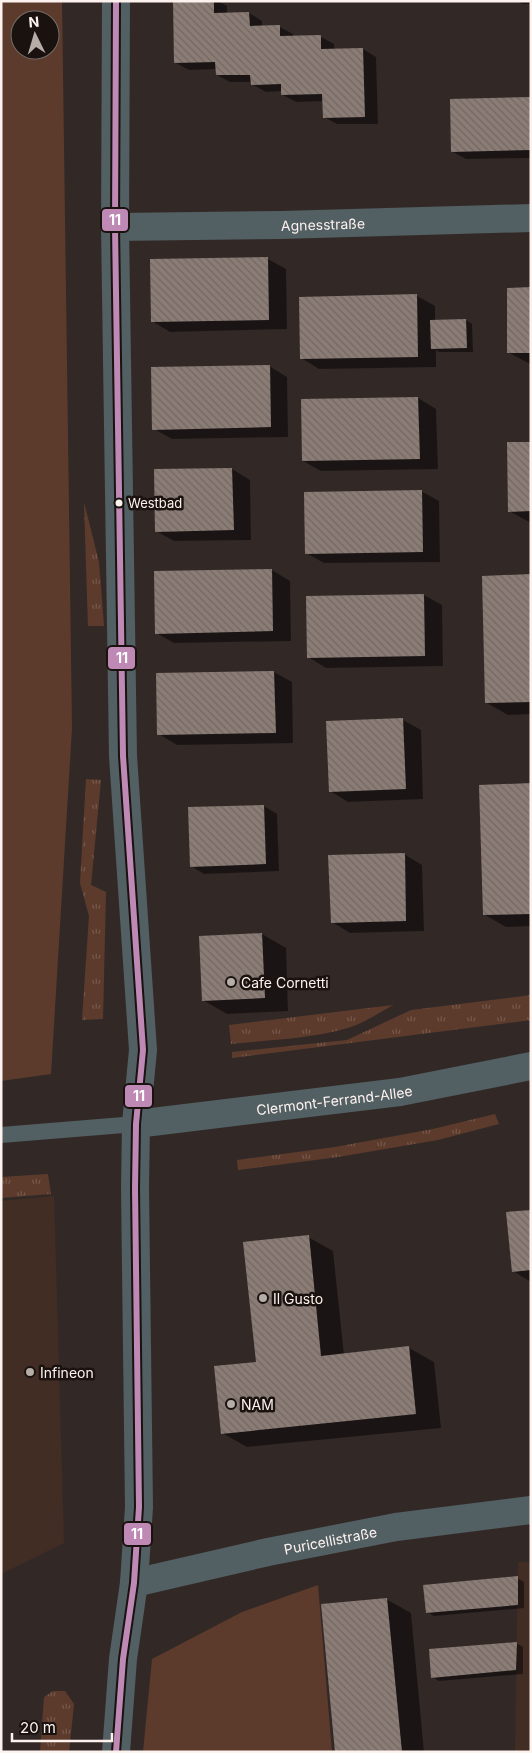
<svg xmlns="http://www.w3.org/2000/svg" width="532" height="1753" font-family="Inter,sans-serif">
  <defs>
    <pattern id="grass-tufts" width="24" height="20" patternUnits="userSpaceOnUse" patternTransform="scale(1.25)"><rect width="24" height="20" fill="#5d3b2c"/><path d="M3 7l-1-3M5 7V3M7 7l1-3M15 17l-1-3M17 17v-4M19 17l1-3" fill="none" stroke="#75584b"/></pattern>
    <pattern id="building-back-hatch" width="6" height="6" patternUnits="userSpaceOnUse" patternTransform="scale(1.25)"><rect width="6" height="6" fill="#8b7c76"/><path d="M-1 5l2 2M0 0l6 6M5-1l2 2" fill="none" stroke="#726863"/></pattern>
  </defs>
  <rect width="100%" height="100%" fill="#322926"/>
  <g fill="#422d25">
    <path d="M 54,1196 L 64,1543 L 1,1574 L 1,1201 Z"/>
    <path d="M 518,1562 L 531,1562 L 531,1752 L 515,1752 Z"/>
  </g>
  <g fill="url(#grass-tufts)">
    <path d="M 84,502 L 99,562 L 104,626 L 88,626 Z"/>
    <path d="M 86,779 L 101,780 L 91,885 L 106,892 L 103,1019 L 82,1020 L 89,916 L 80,883 Z"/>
    <path d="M 531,995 L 531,1020 L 232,1058 L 232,1052 L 347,1040 L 411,1010 Z"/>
    <path d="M 393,1005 C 377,1014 361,1025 344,1029 C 308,1039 268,1040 231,1044 L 229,1025 Z"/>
    <path d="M 495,1114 L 499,1124 L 438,1140 L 338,1157 L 238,1170 L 237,1160 L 335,1147 L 433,1129 Z"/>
    <path d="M 48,1174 L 51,1194 L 1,1198 L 1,1177 Z"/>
    <path d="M 53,1691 L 65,1691 L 74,1704 L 69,1752 L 40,1752 L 44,1697 Z"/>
  </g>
  <g fill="#5d3b2c" fill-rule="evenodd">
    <path d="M 1,1 L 62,1 L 72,728 L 51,1074 L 1,1081 ZM 20,20 L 50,20 L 50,50 L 20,50 Z"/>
    <path d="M 318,1585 L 332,1752 L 143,1752 L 152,1659 L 242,1612 Z"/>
  </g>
  <g fill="#0007">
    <path d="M 174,1 L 218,1 L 227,6 L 227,14 L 249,13 L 262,21 L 262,27 L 280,27 L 293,34 L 293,37 L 321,37 L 334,44 L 334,50 L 363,49 L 376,57 L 378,124 L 337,124 L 324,117 L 324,101 L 296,102 L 283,95 L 283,91 L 266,92 L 252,84 L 252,82 L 230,82 L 217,75 L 217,69 L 189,70 L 176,63 Z"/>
    <path d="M 518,1 L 531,1 L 531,4 L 522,4 Z"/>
    <path d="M 531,98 L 531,158 L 466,159 L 453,152 Z"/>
    <path d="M 268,259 L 286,269 L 287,329 L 170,332 L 152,321 Z"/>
    <path d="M 531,289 L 531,364 L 530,364 L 508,352 Z"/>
    <path d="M 417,296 L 435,306 L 435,321 L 466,320 L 472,324 L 473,352 L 439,352 L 436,350 L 436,367 L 319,369 L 301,358 Z"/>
    <path d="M 269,366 L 287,377 L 288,437 L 172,439 L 154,429 Z"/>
    <path d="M 418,398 L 436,409 L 438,469 L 321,471 L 303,461 L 302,400 Z"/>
    <path d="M 531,443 L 531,523 L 509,511 Z"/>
    <path d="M 232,469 L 250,480 L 251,540 L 174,541 L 156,531 Z"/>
    <path d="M 421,491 L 439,501 L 440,562 L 324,563 L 306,553 Z"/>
    <path d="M 272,570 L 290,581 L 291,641 L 174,643 L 156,633 L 155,572 Z"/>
    <path d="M 531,576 L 531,714 L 508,715 L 487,703 Z"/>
    <path d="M 424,595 L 442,605 L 443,666 L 326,668 L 308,657 Z"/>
    <path d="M 274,672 L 292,682 L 293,743 L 177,745 L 159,734 Z"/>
    <path d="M 403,720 L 421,730 L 423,799 L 348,802 L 330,791 Z"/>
    <path d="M 531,785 L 531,926 L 506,927 L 485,915 Z"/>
    <path d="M 264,806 L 277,814 L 279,871 L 204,874 L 191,866 Z"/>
    <path d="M 404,854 L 422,865 L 424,931 L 350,933 L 332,922 Z"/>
    <path d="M 262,934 L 286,948 L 288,1011 L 227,1014 L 203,1000 Z"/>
    <path d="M 531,1211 L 531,1282 L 513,1271 Z"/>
    <path d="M 308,1237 L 333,1251 L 344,1355 L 409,1348 L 434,1362 L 441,1428 L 247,1447 L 222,1433 L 257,1363 Z"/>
    <path d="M 517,1578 L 524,1582 L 524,1608 L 434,1616 L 427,1612 Z"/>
    <path d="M 386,1599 L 411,1613 L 424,1752 L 337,1752 Z"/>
    <path d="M 516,1643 L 523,1647 L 523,1674 L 439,1681 L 432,1677 Z"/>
  </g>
  <g fill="url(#building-back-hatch)">
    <path d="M 173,1 L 214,1 L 214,13 L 249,12 L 250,26 L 280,25 L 280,36 L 321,35 L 321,49 L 363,48 L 365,117 L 323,118 L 322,94 L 281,95 L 281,84 L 251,85 L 250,75 L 216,75 L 215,62 L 174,63 Z"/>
    <path d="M 531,97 L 531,150 L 451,152 L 450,99 Z"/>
    <path d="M 268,257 L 269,320 L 151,322 L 150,259 Z"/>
    <path d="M 531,287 L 531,353 L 507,353 L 507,288 Z"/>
    <path d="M 417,294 L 418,357 L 300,359 L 299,297 Z"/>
    <path d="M 466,319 L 467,348 L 431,349 L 430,320 Z"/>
    <path d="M 270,365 L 271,427 L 152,430 L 151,367 Z"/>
    <path d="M 418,397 L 420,459 L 302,461 L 301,399 Z"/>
    <path d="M 507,442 L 531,442 L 531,511 L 508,512 Z"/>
    <path d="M 232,468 L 234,530 L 155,532 L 154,469 Z"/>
    <path d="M 422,490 L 423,552 L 305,554 L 304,492 Z"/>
    <path d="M 272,569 L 273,631 L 155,634 L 154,571 Z"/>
    <path d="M 531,574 L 531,702 L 485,703 L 482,576 Z"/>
    <path d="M 424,594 L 425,656 L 307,658 L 306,596 Z"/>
    <path d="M 274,671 L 276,733 L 157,735 L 156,673 Z"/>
    <path d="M 403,718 L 406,789 L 329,792 L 326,721 Z"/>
    <path d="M 531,783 L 531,914 L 483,915 L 479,785 Z"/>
    <path d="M 264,805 L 266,864 L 190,867 L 188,807 Z"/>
    <path d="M 405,853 L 406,921 L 331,923 L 328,855 Z"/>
    <path d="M 262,933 L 265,998 L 202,1001 L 199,936 Z"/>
    <path d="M 531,1210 L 531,1270 L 512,1272 L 506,1212 Z"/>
    <path d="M 309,1235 L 321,1356 L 409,1346 L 416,1414 L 221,1434 L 214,1366 L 256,1362 L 243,1242 Z"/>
    <path d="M 518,1576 L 518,1605 L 426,1613 L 423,1585 Z"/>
    <path d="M 387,1598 L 402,1752 L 335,1752 L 321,1604 Z"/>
    <path d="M 517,1642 L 516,1670 L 431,1678 L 429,1649 Z"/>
  </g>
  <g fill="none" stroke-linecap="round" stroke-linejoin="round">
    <path stroke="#525f63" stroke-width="16" d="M 1,1135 L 136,1124"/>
    <g stroke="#525f63" stroke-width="28">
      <path d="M 116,1 L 115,227 L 123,756 L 143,1050 L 136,1124"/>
      <path id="s1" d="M 115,227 L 281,225 L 531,218"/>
      <path id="s2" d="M 134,1583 L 268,1552 L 396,1527 L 531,1510"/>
    </g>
    <path stroke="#525f63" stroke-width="28" id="s3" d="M 116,1752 L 123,1659 L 134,1583 L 139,1507 L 135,1188 L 136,1124 L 400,1092 L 531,1066"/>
    <g stroke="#19120f" stroke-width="10">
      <path id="bus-1" d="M 116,1 L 115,227 L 123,756 L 143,1050 L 136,1124 L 135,1188 L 139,1507 L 134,1583 L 123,1659 L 116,1752"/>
    </g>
    <use href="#bus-1" stroke="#be89b4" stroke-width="6"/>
  </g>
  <circle fill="#fdf2ee" stroke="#19120f" stroke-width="2" cx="119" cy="503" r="4.5"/>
  <g fill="#b6aca8" stroke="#19120f" stroke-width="2">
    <circle cx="231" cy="982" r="5"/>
    <circle cx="263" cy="1298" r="5"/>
    <circle cx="30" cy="1372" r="5"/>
    <circle cx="231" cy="1404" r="5"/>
  </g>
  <g text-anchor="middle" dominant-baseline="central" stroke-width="5" stroke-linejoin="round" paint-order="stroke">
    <g font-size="13" fill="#fdf2ee" stroke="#19120f" text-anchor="start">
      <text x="128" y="503">Westbad</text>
    </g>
    <g font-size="14" fill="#fdf2ee" stroke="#19120f">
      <text stroke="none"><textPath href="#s1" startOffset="208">Agnesstraße</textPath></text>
      <text stroke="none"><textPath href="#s3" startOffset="829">Clermont-Ferrand-Allee</textPath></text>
      <text stroke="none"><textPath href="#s2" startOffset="201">Puricellistraße</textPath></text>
    </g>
    <g font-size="14" fill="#fdf2ee" stroke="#19120f" text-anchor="start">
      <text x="241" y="982">Cafe Cornetti</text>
      <text x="273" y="1298">Il Gusto</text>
      <text x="40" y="1372">Infineon</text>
      <text x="241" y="1404">NAM</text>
    </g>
  </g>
  <g stroke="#19120f" stroke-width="2">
    <rect x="101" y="208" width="28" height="24" rx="5" fill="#be89b4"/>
    <rect x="107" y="646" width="29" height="24" rx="5" fill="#be89b4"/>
    <rect x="124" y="1084" width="29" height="24" rx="5" fill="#be89b4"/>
    <rect x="123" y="1522" width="29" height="24" rx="5" fill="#be89b4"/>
  </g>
  <g font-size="14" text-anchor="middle" font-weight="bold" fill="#fff">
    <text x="115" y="225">11</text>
    <text x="122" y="663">11</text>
    <text x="139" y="1101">11</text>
    <text x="137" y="1539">11</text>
  </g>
  <rect width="532" height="1753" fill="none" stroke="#fdf2ee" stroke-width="5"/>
  <g transform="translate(35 35) rotate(355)"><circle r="24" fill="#19120f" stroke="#746c68"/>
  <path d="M0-4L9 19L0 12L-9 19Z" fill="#b6aca8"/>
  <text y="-8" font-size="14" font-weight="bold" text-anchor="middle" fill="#fdf2ee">N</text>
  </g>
  <path d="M12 1733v8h100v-8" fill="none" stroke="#fdf2ee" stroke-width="2.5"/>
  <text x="20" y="1733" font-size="15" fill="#fdf2ee" stroke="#19120f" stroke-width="4" paint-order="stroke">20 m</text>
</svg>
